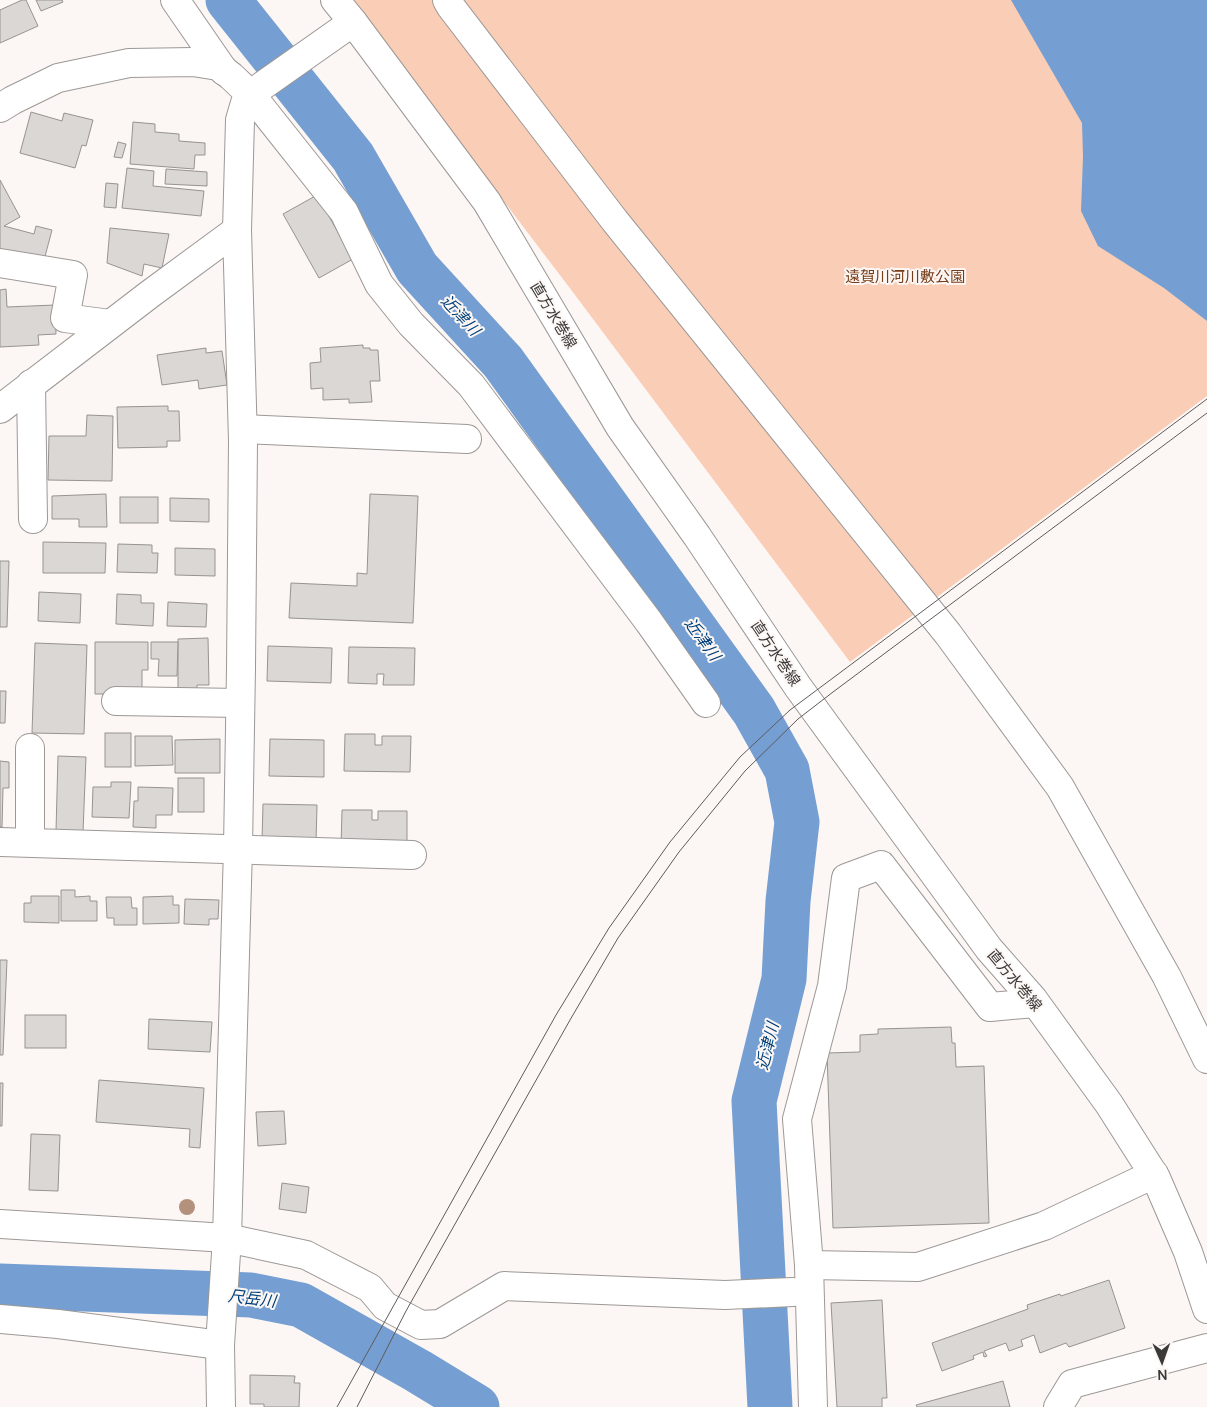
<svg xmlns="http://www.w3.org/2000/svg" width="1207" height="1407" font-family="Manrope,'Noto Sans JP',sans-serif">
  <rect width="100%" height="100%" fill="#fcf7f5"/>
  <path fill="#f9cdb6" d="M 351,0 L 1207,0 L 1207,396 L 850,662 L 569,287 Z"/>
  <path fill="#759fd2" d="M 1011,0 L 1207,0 L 1207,321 L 1164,288 L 1098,246 L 1081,211 L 1083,156 L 1082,123 Z"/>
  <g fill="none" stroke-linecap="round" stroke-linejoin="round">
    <g stroke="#759fd2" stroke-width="45">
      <path d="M 228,0 L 353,157 L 417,268 L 503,362 L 754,711 L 787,770 L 797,822 L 788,901 L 784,979 L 754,1101 L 770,1407"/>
      <path d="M 0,1286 L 251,1295 L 301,1305 L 418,1371 L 477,1407"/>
    </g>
  </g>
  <g fill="#dbd7d5" stroke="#979391">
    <path d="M 22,0 L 26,0 L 38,26 L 0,43 L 0,10 Z"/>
    <path d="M 36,0 L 62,0 L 63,2 L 41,11 Z"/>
    <path d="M 31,112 L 62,121 L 64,113 L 93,120 L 86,146 L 82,145 L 75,168 L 20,153 Z"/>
    <path d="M 133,122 L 155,124 L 155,132 L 179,134 L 179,141 L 205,143 L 205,155 L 195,155 L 194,169 L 130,164 Z"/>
    <path d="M 118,142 L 126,144 L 122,158 L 114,157 Z"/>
    <path d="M 127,168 L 154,171 L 153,186 L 204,191 L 201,216 L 122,208 Z"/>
    <path d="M 166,169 L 207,172 L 207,186 L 165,184 Z"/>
    <path d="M 0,180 L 20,217 L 4,226 L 34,234 L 36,226 L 52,230 L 43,264 L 0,253 Z"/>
    <path d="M 106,183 L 118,184 L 116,208 L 104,207 Z"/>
    <path d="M 317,195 L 353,259 L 319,278 L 283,214 Z"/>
    <path d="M 110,228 L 169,234 L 162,268 L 144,264 L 142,276 L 107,263 Z"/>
    <path d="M 6,289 L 7,307 L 55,305 L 56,334 L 38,335 L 39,345 L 0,347 L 0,290 Z"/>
    <path d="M 363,345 L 363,348 L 370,348 L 370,350 L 378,350 L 380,381 L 370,381 L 372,402 L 349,403 L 349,399 L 323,400 L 323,388 L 311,389 L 310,363 L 321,362 L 320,348 Z"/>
    <path d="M 206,348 L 206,353 L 222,351 L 227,385 L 199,389 L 198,380 L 162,385 L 157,355 Z"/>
    <path d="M 168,406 L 168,411 L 179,411 L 180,441 L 167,441 L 167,447 L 118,448 L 117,407 Z"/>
    <path d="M 87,415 L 113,416 L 112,481 L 48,480 L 49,436 L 86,436 Z"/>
    <path d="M 106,494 L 107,527 L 79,527 L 79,519 L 52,519 L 52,496 Z"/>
    <path d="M 370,494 L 418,496 L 413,623 L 289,618 L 291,583 L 357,586 L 357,573 L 367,574 Z"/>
    <rect x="120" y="497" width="38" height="26"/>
    <path d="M 170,498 L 209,499 L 209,522 L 170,521 Z"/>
    <path d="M 43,542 L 106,543 L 105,573 L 43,573 Z"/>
    <path d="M 118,544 L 152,545 L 152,553 L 158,553 L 157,573 L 117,572 Z"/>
    <path d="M 175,548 L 215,549 L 215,576 L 175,575 Z"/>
    <path d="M 0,561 L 9,561 L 7,627 L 0,627 Z"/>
    <path d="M 39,592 L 81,594 L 80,623 L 38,621 Z"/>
    <path d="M 117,594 L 141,595 L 141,603 L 154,603 L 153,626 L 116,624 Z"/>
    <path d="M 168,602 L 207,604 L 206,627 L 167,626 Z"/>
    <path d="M 208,638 L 209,685 L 197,685 L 197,693 L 178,693 L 178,639 Z"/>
    <path d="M 95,642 L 148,642 L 148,670 L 142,670 L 142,694 L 95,694 Z"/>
    <path d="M 151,642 L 178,642 L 177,676 L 158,676 L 159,659 L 151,659 Z"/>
    <path d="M 35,643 L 87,645 L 84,734 L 32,733 Z"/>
    <path d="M 268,646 L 332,648 L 331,683 L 267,681 Z"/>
    <path d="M 349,647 L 415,648 L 414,685 L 383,685 L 384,674 L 377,674 L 377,684 L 348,683 Z"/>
    <path d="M 0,691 L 6,691 L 5,723 L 0,723 Z"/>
    <rect x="105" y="733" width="26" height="34"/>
    <path d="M 345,734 L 375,734 L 375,745 L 382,745 L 382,736 L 411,736 L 410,772 L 344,771 Z"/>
    <path d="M 135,736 L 172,736 L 173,765 L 135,766 Z"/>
    <path d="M 220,739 L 220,773 L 175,773 L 175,740 Z"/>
    <path d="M 270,739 L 324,740 L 324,777 L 269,776 Z"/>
    <path d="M 58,756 L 86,757 L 83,832 L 56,831 Z"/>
    <path d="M 0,761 L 9,762 L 9,788 L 3,788 L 2,827 L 0,827 Z"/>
    <rect x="178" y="778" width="26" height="34"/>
    <path d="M 111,782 L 131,782 L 129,818 L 92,817 L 93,787 L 111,787 Z"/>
    <path d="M 138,787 L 173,788 L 172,815 L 156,815 L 156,828 L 133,827 L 134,801 L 138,801 Z"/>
    <path d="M 263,804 L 317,805 L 316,842 L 262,841 Z"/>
    <path d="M 342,810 L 372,810 L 372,820 L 378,820 L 378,811 L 407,811 L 407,848 L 341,847 Z"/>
    <path d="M 61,890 L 75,890 L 75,897 L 90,896 L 90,901 L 97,901 L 97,921 L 61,921 Z"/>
    <path d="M 31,896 L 59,896 L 59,923 L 24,922 L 24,903 L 31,903 Z"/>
    <path d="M 173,896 L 173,905 L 179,905 L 179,923 L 143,924 L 143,897 Z"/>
    <path d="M 106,897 L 131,897 L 132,908 L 137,908 L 137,925 L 114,925 L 114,918 L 107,918 Z"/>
    <path d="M 185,899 L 219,900 L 218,919 L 209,919 L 209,925 L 184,924 Z"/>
    <path d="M 0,960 L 7,960 L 3,1055 L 0,1055 Z"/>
    <rect x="25" y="1015" width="41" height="33"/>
    <path d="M 149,1019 L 212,1022 L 210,1052 L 148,1049 Z"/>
    <path d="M 951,1027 L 952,1043 L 955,1043 L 956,1067 L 984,1066 L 989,1223 L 833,1228 L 827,1053 L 860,1052 L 860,1035 L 878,1034 L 878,1029 Z"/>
    <path d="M 99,1080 L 204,1088 L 200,1148 L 189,1147 L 190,1129 L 96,1122 Z"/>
    <path d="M 0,1083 L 3,1083 L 2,1126 L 0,1126 Z"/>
    <path d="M 284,1111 L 286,1144 L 258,1146 L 256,1112 Z"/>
    <path d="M 31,1134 L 60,1135 L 58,1191 L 29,1190 Z"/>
    <path d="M 282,1183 L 309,1187 L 306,1213 L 279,1209 Z"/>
    <path d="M 1109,1280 L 1125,1328 L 1069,1347 L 1066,1343 L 1040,1353 L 1034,1335 L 1021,1340 L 1023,1346 L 1009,1351 L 1006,1343 L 984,1351 L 987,1356 L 984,1357 L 983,1352 L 973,1356 L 974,1359 L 942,1371 L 932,1343 L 1028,1309 L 1027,1305 L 1060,1294 L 1061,1296 Z"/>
    <path d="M 882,1300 L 887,1398 L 882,1398 L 882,1407 L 837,1407 L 831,1303 Z"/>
    <path d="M 250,1375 L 295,1376 L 294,1383 L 300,1383 L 299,1407 L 264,1407 L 264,1404 L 250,1404 Z"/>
    <path d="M 1003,1381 L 1010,1407 L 917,1407 L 916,1405 Z"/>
  </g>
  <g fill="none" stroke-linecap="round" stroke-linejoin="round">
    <g stroke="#9c9896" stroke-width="30">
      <g id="minor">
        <path d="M 175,0 L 224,71"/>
        <path d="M 447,0 L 451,7 L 615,221 L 948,634 L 1060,787 L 1167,977 L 1207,1059"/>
        <path d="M 0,108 L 13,100 L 58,78 L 129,63 L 193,62 L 218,66 L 231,76 L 252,96 L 344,212 L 379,284 L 411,324 L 471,385 L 649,622 L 706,703"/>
        <path d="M 0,263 L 73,275 L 65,318 L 110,324"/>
        <path d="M 31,384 L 33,519"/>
        <path d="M 0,409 L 150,294 L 237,230"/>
        <path d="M 243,429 L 467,439"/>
        <path d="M 116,701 L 240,703"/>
        <path d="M 0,842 L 412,855"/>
        <path d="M 30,842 L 30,748"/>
        <path d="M 0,1224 L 227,1238 L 306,1255 L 370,1288 L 385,1306 L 421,1325 L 440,1324 L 504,1286 L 725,1295 L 793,1292"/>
        <path d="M 809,1265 L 918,1267 L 1044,1226 L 1154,1174"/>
        <path d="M 0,1319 L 58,1324 L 220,1345"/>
        <path d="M 221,1407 L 220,1345 L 227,1238 L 238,848 L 241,668 L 243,441 L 237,230 L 240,120 L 245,103 L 262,86 L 353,22"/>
        <path d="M 813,1407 L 809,1265 L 797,1119 L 832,986 L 846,878 L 881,865 L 990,1007 L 1035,1003"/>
        <path d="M 1058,1407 L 1072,1384 L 1207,1348"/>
      </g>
    </g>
    <g stroke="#9c9896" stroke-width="30">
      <path id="major" d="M 335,0 L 353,22 L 487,202 L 620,427 L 697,536 L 798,687 L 989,949 L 1033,999 L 1109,1104 L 1156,1178 L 1188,1252 L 1207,1309"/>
    </g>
    <use href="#minor" stroke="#fff" stroke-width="28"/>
    <use href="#major" stroke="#fff" stroke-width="28"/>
    <g stroke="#5e5b5a" stroke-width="1">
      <path d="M 337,1407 L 556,1015 L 609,928 L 670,842 L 740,757 L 790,710 L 1207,399"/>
      <path d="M 357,1407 L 406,1311 L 570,1020 L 618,938 L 679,852 L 745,771 L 798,719 L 833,692 L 1207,413"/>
    </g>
  </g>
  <circle fill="#b3917c" cx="187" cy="1207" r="8"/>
  <g text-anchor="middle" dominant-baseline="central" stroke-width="4" stroke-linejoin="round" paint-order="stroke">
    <g font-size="15" fill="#773d19" stroke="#fcf7f5">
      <text x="905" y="276">遠賀川河川敷公園</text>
    </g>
    <g font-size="15" fill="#3b3938" stroke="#fcf7f5">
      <text transform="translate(554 315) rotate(59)">直方水巻線</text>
      <text transform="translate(776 653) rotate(56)">直方水巻線</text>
      <text transform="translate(1015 980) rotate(50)">直方水巻線</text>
    </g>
    <g font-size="16" font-style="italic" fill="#00417d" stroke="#fcf7f5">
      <text transform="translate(461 315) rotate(47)">近津川</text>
      <text transform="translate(703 639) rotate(54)">近津川</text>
      <text transform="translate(767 1046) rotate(-76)">近津川</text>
      <text transform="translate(252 1298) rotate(7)">尺岳川</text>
    </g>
  </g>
  <g transform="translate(1162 1362) rotate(178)" stroke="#fcf7f5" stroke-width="4" paint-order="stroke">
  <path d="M0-4L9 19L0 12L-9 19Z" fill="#3b3938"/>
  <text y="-8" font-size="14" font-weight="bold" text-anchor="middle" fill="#3b3938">N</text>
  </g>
</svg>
